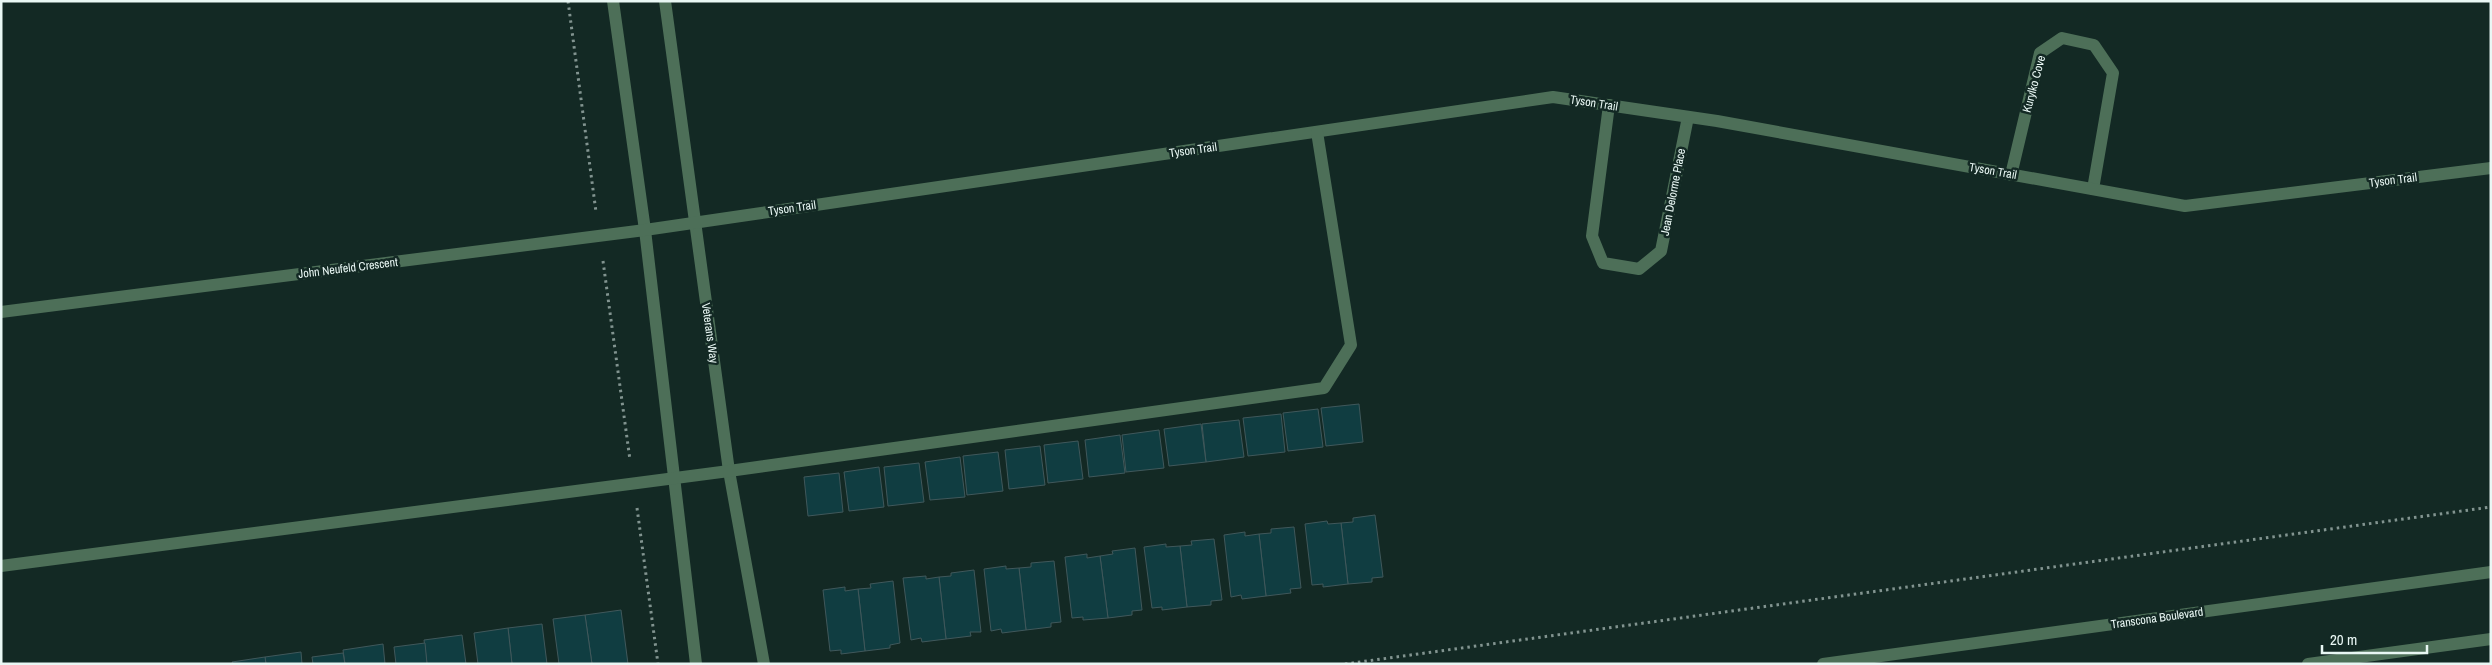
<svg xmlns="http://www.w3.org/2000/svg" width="2492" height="665" font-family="'Archivo Narrow',sans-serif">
  <rect width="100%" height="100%" fill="#132924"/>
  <g fill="#103d41" stroke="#40585b">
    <path d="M 1359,404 L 1363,442 L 1326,446 L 1321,408 Z"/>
    <path d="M 1318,409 L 1323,447 L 1288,451 L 1283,413 Z"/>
    <path d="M 1281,414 L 1285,452 L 1248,456 L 1243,418 Z"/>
    <path d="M 1239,420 L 1244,457 L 1206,462 L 1202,424 Z"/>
    <path d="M 1201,424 L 1206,462 L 1169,466 L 1164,429 Z"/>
    <path d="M 1159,430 L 1164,468 L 1126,472 L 1122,435 Z"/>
    <path d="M 1120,435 L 1125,473 L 1089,477 L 1085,440 Z"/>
    <path d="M 1078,441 L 1083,479 L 1048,483 L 1044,445 Z"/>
    <path d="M 1040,446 L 1045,485 L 1009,489 L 1005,450 Z"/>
    <path d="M 998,452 L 1003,491 L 967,495 L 963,456 Z"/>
    <path d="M 960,457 L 965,497 L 930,500 L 925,462 Z"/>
    <path d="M 919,463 L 924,502 L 888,506 L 884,467 Z"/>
    <path d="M 879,467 L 884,507 L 849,511 L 844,472 Z"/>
    <path d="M 839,473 L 843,512 L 808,516 L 804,477 Z"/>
    <path d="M 1375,515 L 1383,577 L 1372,578 L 1372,582 L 1348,584 L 1341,523 L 1353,522 L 1353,518 Z"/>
    <path d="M 1327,521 L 1328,524 L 1341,523 L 1348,584 L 1323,587 L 1323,584 L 1312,585 L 1305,524 Z"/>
    <path d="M 1294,527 L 1301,588 L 1290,589 L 1291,593 L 1266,596 L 1259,534 L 1271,533 L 1271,529 Z"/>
    <path d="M 1245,532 L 1245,536 L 1259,534 L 1266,596 L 1242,599 L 1241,595 L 1231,597 L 1224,535 Z"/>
    <path d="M 1214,539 L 1222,600 L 1211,601 L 1211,605 L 1187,607 L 1180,546 L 1192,545 L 1191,541 Z"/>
    <path d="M 1166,544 L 1166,547 L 1180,546 L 1187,607 L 1162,610 L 1162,607 L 1152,608 L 1144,547 Z"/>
    <path d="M 1135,548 L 1142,610 L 1132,611 L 1132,615 L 1108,618 L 1100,556 L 1113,554 L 1112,551 Z"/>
    <path d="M 1087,554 L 1087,558 L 1100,556 L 1108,618 L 1083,620 L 1083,617 L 1072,618 L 1065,557 Z"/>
    <path d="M 1054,561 L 1061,622 L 1051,623 L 1051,627 L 1026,630 L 1019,568 L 1031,567 L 1031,563 Z"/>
    <path d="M 1006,566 L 1006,569 L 1019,568 L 1026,630 L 1002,633 L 1001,629 L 991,631 L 984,569 Z"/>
    <path d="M 974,570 L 981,632 L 970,632 L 971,636 L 946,639 L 939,577 L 951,576 L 951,573 Z"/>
    <path d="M 926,576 L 926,579 L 939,577 L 946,639 L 922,642 L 921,638 L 911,640 L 903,578 Z"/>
    <path d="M 893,581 L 900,643 L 890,645 L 890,648 L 865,651 L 858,589 L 871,588 L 870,584 Z"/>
    <path d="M 845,587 L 845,591 L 858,589 L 865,651 L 841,654 L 841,650 L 830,651 L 823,590 Z"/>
    <path d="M 621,610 L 628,664 L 592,664 L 585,615 Z"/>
    <path d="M 585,615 L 592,664 L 559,664 L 553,619 Z"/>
    <path d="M 542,624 L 547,664 L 512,664 L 508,628 Z"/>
    <path d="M 508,628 L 512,664 L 478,664 L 474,633 Z"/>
    <path d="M 462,635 L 466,664 L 427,664 L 424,640 Z"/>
    <path d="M 425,643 L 427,664 L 396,664 L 394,647 Z"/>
    <path d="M 383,644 L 385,664 L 345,664 L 343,650 Z"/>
    <path d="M 301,652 L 302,664 L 266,664 L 265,657 Z"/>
    <path d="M 343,653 L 345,664 L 313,664 L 312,657 Z"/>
    <path d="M 265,657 L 266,664 L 233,664 L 232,662 Z"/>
  </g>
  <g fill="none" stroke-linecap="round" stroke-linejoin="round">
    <g stroke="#829490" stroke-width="3" stroke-dasharray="2.5 4" stroke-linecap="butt">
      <path d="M 568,1 L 596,212"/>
      <path d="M 603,261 L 630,460"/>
      <path d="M 637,508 L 658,664"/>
      <path d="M 1345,664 L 2491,507"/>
    </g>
    <g stroke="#4d6f58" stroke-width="12">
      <path d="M 613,1 L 645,230 L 696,664"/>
      <path d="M 665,1 L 729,471 L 764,664"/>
      <path d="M 1609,105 L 1592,236 L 1603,263 L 1639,269 L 1661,251 L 1688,117"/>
      <path d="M 2011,175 L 2040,53 L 2062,38 L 2094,45 L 2113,73 L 2093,189"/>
      <path d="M 1,312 L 645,230 L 1553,97 L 1717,121 L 2185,206 L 2491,168"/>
      <path d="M 1,566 L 729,471 L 1324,388 L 1351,345 L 1317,132"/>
      <path d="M 1823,664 L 2491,572"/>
      <path d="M 2308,664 L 2491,639"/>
    </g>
  </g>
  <g text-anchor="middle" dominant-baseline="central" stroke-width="5" stroke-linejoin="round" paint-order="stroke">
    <g font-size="12" fill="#e9f7f4" stroke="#132924">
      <text transform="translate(2034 84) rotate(-75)">Kurylko Cove</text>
      <text transform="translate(1594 103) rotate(9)">Tyson Trail</text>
      <text transform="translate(1193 150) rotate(-8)">Tyson Trail</text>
      <text transform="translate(1993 171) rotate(10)">Tyson Trail</text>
      <text transform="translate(2393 180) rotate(-7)">Tyson Trail</text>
      <text transform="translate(1673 192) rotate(-79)">Jean Delorme Place</text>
      <text transform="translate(792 208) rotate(-8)">Tyson Trail</text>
      <text transform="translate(348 268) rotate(-7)">John Neufeld Crescent</text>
      <text transform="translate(710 333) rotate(82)">Veterans Way</text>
      <text transform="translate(2157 618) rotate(-8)">Transcona Boulevard</text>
    </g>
  </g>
  <rect width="2492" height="665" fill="none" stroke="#e9f7f4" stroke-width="5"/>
  <path d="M2322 645v8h105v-8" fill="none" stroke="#e9f7f4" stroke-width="2.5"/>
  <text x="2330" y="645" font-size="15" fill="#e9f7f4" stroke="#132924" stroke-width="4" paint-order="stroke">20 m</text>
</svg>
